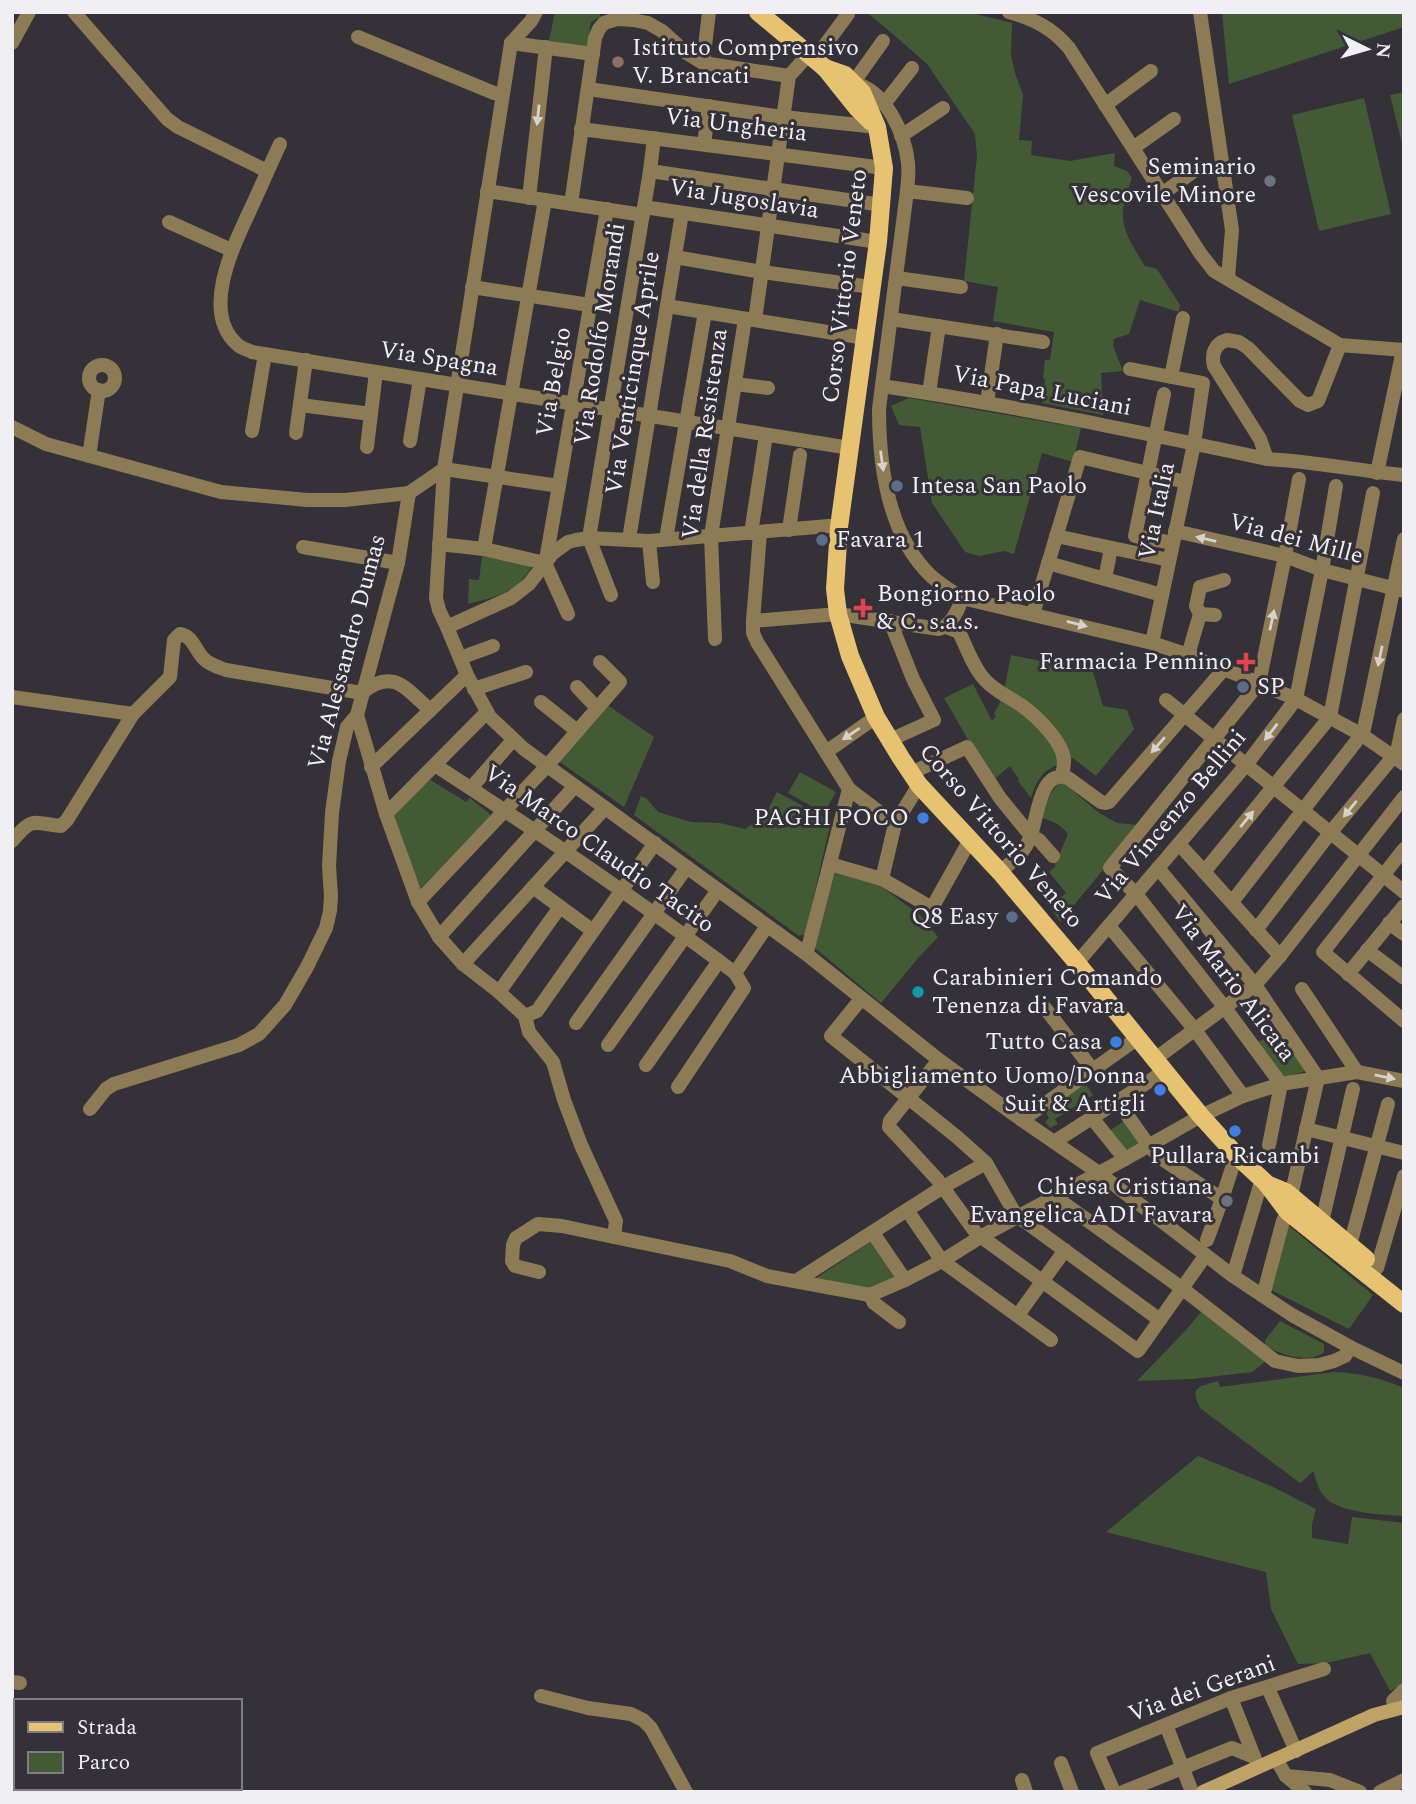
<svg xmlns="http://www.w3.org/2000/svg" width="1416" height="1804" font-family="Spectral,serif">
  <rect width="100%" height="100%" fill="#343139"/>
  <g fill="#425b35">
    <path d="M 555,12 L 600,12 L 600,17 L 591,22 L 586,51 L 551,43 L 549,41 Z"/>
    <path d="M 866,12 L 968,12 L 1012,23 L 1011,55 L 1015,73 L 1023,95 L 1019,140 L 1032,141 L 1031,155 L 1070,161 L 1115,153 L 1114,166 L 1127,171 L 1132,178 C 1116,221 1122,229 1145,266 L 1157,269 L 1180,305 L 1179,312 L 1140,300 L 1129,334 L 1114,339 L 1113,346 L 1123,371 L 1101,373 L 1103,415 L 1042,403 L 1045,379 L 1043,378 L 1045,360 L 1050,360 L 1054,332 L 993,321 L 998,287 L 964,281 L 977,156 L 975,134 L 927,64 L 887,29 Z"/>
    <path d="M 1222,12 L 1404,12 L 1404,27 L 1229,84 Z"/>
    <path d="M 1404,92 L 1404,151 L 1390,95 Z"/>
    <path d="M 1364,98 L 1391,214 L 1319,231 L 1292,115 Z"/>
    <path d="M 909,398 L 1081,428 L 1073,462 L 1042,453 L 1014,554 L 1004,551 L 979,556 L 965,552 L 932,503 L 920,427 L 899,425 L 891,406 Z"/>
    <path d="M 482,556 L 504,558 L 533,565 C 515,595 499,595 468,604 L 469,579 L 479,580 Z"/>
    <path d="M 1011,655 L 1093,672 L 1103,706 L 1127,710 L 1134,729 L 1096,776 L 1073,758 C 1048,768 1039,772 1031,798 L 1018,781 L 1019,779 L 1010,766 L 992,781 L 944,698 L 973,684 L 992,721 L 996,716 L 994,714 L 1003,696 Z"/>
    <path d="M 606,704 L 654,737 L 624,807 L 557,760 Z"/>
    <path d="M 800,772 L 836,792 L 824,813 L 788,793 Z"/>
    <path d="M 429,779 L 466,802 L 470,798 L 491,815 L 421,888 L 391,816 Z"/>
    <path d="M 1059,784 L 1065,784 L 1099,813 L 1117,823 L 1140,825 L 1060,922 L 1051,909 L 1061,901 L 1060,898 L 1066,893 L 1049,872 L 1056,866 L 1051,860 L 1060,853 L 1068,834 C 1061,824 1051,821 1040,817 C 1045,806 1049,792 1059,784 Z"/>
    <path d="M 777,792 L 831,821 L 805,934 L 799,936 L 634,815 L 641,796 L 646,798 L 658,812 L 691,822 L 720,823 L 745,829 L 764,817 Z"/>
    <path d="M 835,872 L 878,884 L 921,916 L 938,937 L 919,957 L 881,1003 L 815,948 Z"/>
    <path d="M 1282,1031 L 1308,1070 L 1282,1079 L 1257,1042 Z"/>
    <path d="M 1084,1081 L 1093,1095 L 1055,1119 L 1058,1124 L 1050,1128 L 1045,1122 L 1049,1118 L 1046,1112 L 1054,1102 Z"/>
    <path d="M 1126,1120 L 1141,1142 L 1125,1157 L 1107,1132 Z"/>
    <path d="M 1283,1221 L 1373,1295 L 1349,1329 L 1265,1287 Z"/>
    <path d="M 872,1241 L 897,1280 L 875,1289 L 812,1281 Z"/>
    <path d="M 1201,1312 L 1265,1362 L 1252,1372 L 1192,1379 L 1137,1381 L 1187,1329 Z"/>
    <path d="M 1280,1321 L 1324,1344 L 1324,1352 C 1309,1365 1279,1354 1265,1345 L 1265,1340 Z"/>
    <path d="M 1334,1372 C 1359,1373 1381,1378 1404,1388 L 1404,1516 C 1383,1515 1337,1513 1324,1496 C 1318,1490 1316,1478 1313,1471 L 1303,1481 L 1300,1483 L 1200,1408 C 1189,1386 1199,1387 1218,1381 L 1220,1387 Z"/>
    <path d="M 1198,1456 L 1271,1486 L 1316,1509 L 1312,1525 L 1312,1538 L 1348,1544 L 1352,1517 L 1404,1523 L 1404,1683 L 1390,1691 L 1370,1653 L 1326,1663 L 1298,1664 L 1271,1609 L 1266,1572 L 1106,1532 Z"/>
  </g>
  <g fill="none" stroke-linecap="round" stroke-linejoin="round">
    <g stroke="#8c7b55" stroke-width="14">
      <path d="M 74,12 L 167,119 L 178,127 L 267,171"/>
      <path d="M 1009,12 C 1034,19 1052,28 1069,48 L 1200,253 L 1214,271 L 1340,345 L 1404,350"/>
      <path d="M 1200,12 L 1232,230 L 1228,278"/>
      <path d="M 358,37 L 494,93 L 502,94"/>
      <path d="M 12,43 L 29,12"/>
      <path d="M 511,43 L 444,469 L 436,598 L 439,610 L 447,627 L 467,675 L 490,717 L 524,749 L 805,953 L 939,1060 L 1022,1120 L 1099,1173 L 1233,1276 L 1292,1315 L 1350,1347 L 1404,1373"/>
      <path d="M 511,43 L 593,54"/>
      <path d="M 511,43 L 531,21 L 536,12"/>
      <path d="M 814,60 L 848,14"/>
      <path d="M 703,63 L 709,12"/>
      <path d="M 853,83 L 883,41"/>
      <path d="M 588,89 L 783,117 L 877,127"/>
      <path d="M 884,104 L 912,68"/>
      <path d="M 1105,105 L 1151,71"/>
      <path d="M 581,129 L 884,168"/>
      <path d="M 901,136 L 943,108"/>
      <path d="M 280,144 C 270,165 261,187 251,208 C 235,243 199,312 238,345 C 241,348 248,350 252,352 L 850,448"/>
      <path d="M 704,144 L 709,106"/>
      <path d="M 1133,148 L 1174,119"/>
      <path d="M 650,171 L 882,205"/>
      <path d="M 487,191 L 643,215"/>
      <path d="M 907,191 L 967,198"/>
      <path d="M 1162,194 L 1198,168"/>
      <path d="M 529,198 L 546,47"/>
      <path d="M 571,204 L 595,38 L 599,29 L 604,23 L 617,19 L 633,20 L 648,23 L 662,31 L 685,52 L 703,63 L 789,76"/>
      <path d="M 644,207 L 878,242"/>
      <path d="M 169,222 L 231,250"/>
      <path d="M 675,257 L 762,272 L 871,287"/>
      <path d="M 897,278 L 961,287"/>
      <path d="M 472,287 L 590,305"/>
      <path d="M 667,306 L 865,338"/>
      <path d="M 891,319 L 1043,342"/>
      <path d="M 755,320 L 789,76 L 808,55"/>
      <circle cx="102" cy="378" r="13"/>
      <path d="M 1130,369 L 1203,383 L 1194,444 L 1152,643"/>
      <path d="M 1171,377 L 1183,318"/>
      <path d="M 735,384 L 768,388"/>
      <path d="M 882,386 C 1011,405 1139,432 1267,459 C 1313,461 1358,471 1404,475"/>
      <path d="M 929,393 L 939,326"/>
      <path d="M 1164,394 L 1135,536 L 1173,543"/>
      <path d="M 987,403 L 997,334"/>
      <path d="M 300,405 L 371,414"/>
      <path d="M 12,427 L 46,444 L 221,492 L 307,500 L 345,500 L 409,493 L 444,469 L 559,486"/>
      <path d="M 252,431 L 265,354"/>
      <path d="M 296,433 L 306,360"/>
      <path d="M 410,441 L 420,379"/>
      <path d="M 367,447 L 376,372"/>
      <path d="M 89,456 L 99,390"/>
      <path d="M 1267,459 L 1260,439 L 1214,366 C 1211,354 1214,344 1227,340 L 1239,342 L 1248,348 L 1300,401 L 1308,405 L 1318,401 L 1340,345"/>
      <path d="M 1377,473 L 1403,350"/>
      <path d="M 789,530 L 800,455"/>
      <path d="M 1175,531 L 1285,556 L 1322,570 L 1404,591"/>
      <path d="M 751,533 L 766,435"/>
      <path d="M 760,533 L 753,621 L 753,633 L 757,642 L 849,789 L 895,824"/>
      <path d="M 1056,536 L 1169,560"/>
      <path d="M 629,539 L 682,213"/>
      <path d="M 666,539 L 705,312"/>
      <path d="M 649,541 L 653,582"/>
      <path d="M 439,544 L 484,549 L 545,563"/>
      <path d="M 303,547 L 398,563"/>
      <path d="M 484,549 L 545,200"/>
      <path d="M 546,560 L 607,209"/>
      <path d="M 545,563 L 568,614"/>
      <path d="M 1048,563 L 1162,595"/>
      <path d="M 1105,579 L 1111,548"/>
      <path d="M 611,595 L 589,538 L 650,171 L 654,138"/>
      <path d="M 1033,614 L 1080,457 L 1186,482"/>
      <path d="M 1200,614 L 1215,615"/>
      <path d="M 753,621 L 838,614 L 939,629 C 951,626 959,609 962,598"/>
      <path d="M 447,627 L 511,598 L 529,584 L 553,553 L 568,542 L 576,540 L 589,538 L 649,541 L 829,526 L 839,527"/>
      <path d="M 946,627 L 959,632 C 967,648 973,667 985,680 C 995,691 1009,697 1021,705 C 1036,716 1062,740 1064,760 C 1064,765 1063,771 1062,776"/>
      <path d="M 715,639 L 711,536 L 745,319"/>
      <path d="M 1188,655 L 1200,614 L 1196,606 L 1200,587 L 1224,580"/>
      <path d="M 460,658 L 493,646"/>
      <path d="M 577,687 L 597,708"/>
      <path d="M 474,689 L 526,672"/>
      <path d="M 12,697 L 133,714"/>
      <path d="M 1166,700 L 1404,892"/>
      <path d="M 541,702 L 577,731"/>
      <path d="M 357,715 L 386,814 L 418,902 L 439,937 L 463,964 L 499,992 L 525,1016 L 529,1032 L 553,1062 L 564,1100 L 581,1145 L 616,1221 L 614,1237"/>
      <path d="M 890,740 L 934,720 L 913,679 L 890,621"/>
      <path d="M 826,752 L 876,717"/>
      <path d="M 435,765 C 537,831 638,900 735,973"/>
      <path d="M 371,767 L 467,675"/>
      <path d="M 911,773 L 967,747 L 1000,798 L 1031,836 L 1039,840 L 1053,856"/>
      <path d="M 471,788 L 513,740"/>
      <path d="M 386,814 L 487,712"/>
      <path d="M 12,841 C 33,816 32,823 61,826 L 67,820 L 133,714 L 170,677 L 174,640 L 180,634 C 193,636 195,650 204,659 C 210,665 218,667 226,670 L 362,693 C 393,667 406,689 430,710"/>
      <path d="M 1179,844 L 1280,956"/>
      <path d="M 1404,849 L 1323,952 L 1404,1021"/>
      <path d="M 830,864 L 882,879 L 932,908 L 970,840"/>
      <path d="M 1158,868 L 1255,985 L 1318,1078"/>
      <path d="M 1000,872 C 1010,863 1024,853 1029,840 C 1038,822 1038,768 1068,778 L 1101,802 L 1105,803 L 1109,802 L 1224,669"/>
      <path d="M 1204,872 L 1330,717 L 1373,493"/>
      <path d="M 882,879 L 895,824 L 919,785"/>
      <path d="M 533,887 L 593,931"/>
      <path d="M 418,902 L 547,766 L 620,682 L 600,662"/>
      <path d="M 1232,902 L 1358,739 L 1364,729 L 1404,539"/>
      <path d="M 1389,923 L 1404,934"/>
      <path d="M 1109,926 L 1195,1030 L 1243,1096"/>
      <path d="M 1256,930 L 1330,833 L 1397,752 L 1404,719"/>
      <path d="M 439,937 L 575,786"/>
      <path d="M 1367,950 L 1404,978"/>
      <path d="M 805,953 L 808,948 L 849,789"/>
      <path d="M 1077,963 L 1246,765 L 1296,699 L 1322,570 L 1336,486"/>
      <path d="M 463,964 L 605,808"/>
      <path d="M 1348,974 L 1404,906"/>
      <path d="M 1302,989 L 1357,1072"/>
      <path d="M 499,992 L 560,907"/>
      <path d="M 861,999 L 831,1036 L 957,1137 L 986,1163 L 1013,1210 L 1019,1217 L 1160,1320"/>
      <path d="M 1045,1008 L 1093,1070"/>
      <path d="M 525,1016 L 537,1011 L 655,843"/>
      <path d="M 576,1023 L 687,867"/>
      <path d="M 608,1045 L 718,890"/>
      <path d="M 1155,1059 L 1255,985 L 1280,956 L 1404,797"/>
      <path d="M 939,1060 L 890,1121 L 889,1127 L 937,1179 L 976,1233 L 1138,1351 L 1205,1256"/>
      <path d="M 646,1065 L 719,961"/>
      <path d="M 678,1087 L 744,988 L 735,973 L 767,926"/>
      <path d="M 1118,1102 L 1149,1146 L 1162,1159 L 1222,1199"/>
      <path d="M 90,1109 L 106,1089 L 114,1084 L 239,1045 L 259,1034 L 285,1005 L 307,967 L 326,928 L 330,911 L 331,896 L 329,866 L 332,813 L 339,761 L 347,727 L 357,715 L 398,563 L 409,493"/>
      <path d="M 1092,1118 L 1125,1159"/>
      <path d="M 1022,1120 L 1138,1038"/>
      <path d="M 1306,1129 L 1404,1153"/>
      <path d="M 1054,1142 L 1165,1071"/>
      <path d="M 1269,1145 L 1281,1084 L 1225,1008 L 1136,894 L 1110,868 L 1259,683 L 1285,556 L 1299,479"/>
      <path d="M 1291,1196 L 1318,1078"/>
      <path d="M 1055,1197 L 1183,1289 L 1275,1361 L 1298,1366 L 1319,1365 L 1334,1361 L 1345,1356 L 1350,1347"/>
      <path d="M 907,1210 L 942,1261 L 1051,1340"/>
      <path d="M 1322,1222 L 1353,1089"/>
      <path d="M 873,1233 L 905,1280"/>
      <path d="M 1207,1240 L 1222,1199 L 1233,1165 L 1239,1158"/>
      <path d="M 1350,1245 L 1388,1104"/>
      <path d="M 1377,1268 L 1404,1176"/>
      <path d="M 539,1272 L 515,1266 L 512,1261 L 513,1245 L 516,1238 L 538,1224 L 562,1226 L 614,1237 L 730,1261 L 767,1276 L 870,1295 L 905,1280 L 942,1261 L 982,1236 L 1125,1159 L 1201,1116 L 1243,1096 L 1281,1084 L 1357,1072 L 1404,1081"/>
      <path d="M 1233,1276 L 1262,1179"/>
      <path d="M 796,1281 L 943,1187 L 986,1163"/>
      <path d="M 870,1295 L 874,1303 L 899,1322"/>
      <path d="M 1263,1296 L 1283,1221 L 1288,1212"/>
      <path d="M 1018,1315 L 1065,1250"/>
      <path d="M 12,1682 L 20,1683"/>
      <path d="M 1268,1688 L 1296,1751"/>
      <path d="M 541,1696 L 588,1708 L 631,1714 L 643,1720 L 651,1728 L 686,1792"/>
      <path d="M 1231,1698 L 1255,1759"/>
      <path d="M 1393,1701 L 1404,1690"/>
      <path d="M 1166,1725 L 1192,1792"/>
      <path d="M 1276,1759 L 1286,1776 L 1305,1792"/>
      <path d="M 1061,1763 L 1072,1792"/>
      <path d="M 1286,1776 L 1330,1780 L 1360,1792"/>
      <path d="M 1022,1780 L 1026,1792"/>
      <path d="M 1114,1792 L 1097,1753 L 1231,1698 L 1324,1669"/>
      <path d="M 1123,1792 L 1232,1748 L 1254,1757"/>
      <path d="M 1380,1792 L 1404,1780"/>
    </g>
    <path stroke="#8c7b55" stroke-width="14" d="M 854,83 C 885,90 905,133 908,163 C 909,172 908,182 907,191 L 879,409 C 879,465 888,535 931,576 C 941,585 951,591 962,598 L 1152,643 L 1188,655 L 1259,683 L 1296,699 L 1362,735 L 1404,764"/>
    <path stroke="#bfa366" stroke-width="14" d="M 1203,1792 L 1374,1715 L 1404,1707"/>
    <g stroke="#e6c271" stroke-width="18">
      <path d="M 758,12 L 825,68 L 857,108 L 871,122"/>
      <path d="M 825,68 L 845,75 L 862,92 L 877,127 L 884,168 L 878,242 L 839,527 L 835,589 L 838,614 L 850,656 L 876,717 L 901,758 L 919,785 L 1000,872 L 1077,963 L 1201,1116 L 1239,1158 L 1266,1183 L 1288,1212 L 1404,1304"/>
      <path d="M 1269,1185 L 1286,1192 L 1366,1259"/>
    </g>
  </g>
  <defs><path id="oneway-solid" d="M-6-.8H1V-3.2L6.5 0L1 3.2V.8H-6Z" transform="scale(1.75)"/></defs>
  <g fill="#d7d2cc">
    <use href="#oneway-solid" transform="translate(538 115) rotate(96)"/>
    <use href="#oneway-solid" transform="translate(882 461) rotate(82)"/>
    <use href="#oneway-solid" transform="translate(1206 539) rotate(-167)"/>
    <use href="#oneway-solid" transform="translate(1272 620) rotate(-78)"/>
    <use href="#oneway-solid" transform="translate(1077 624) rotate(14)"/>
    <use href="#oneway-solid" transform="translate(1380 656) rotate(102)"/>
    <use href="#oneway-solid" transform="translate(1271 732) rotate(128)"/>
    <use href="#oneway-solid" transform="translate(851 734) rotate(146)"/>
    <use href="#oneway-solid" transform="translate(1158 745) rotate(131)"/>
    <use href="#oneway-solid" transform="translate(1350 809) rotate(129)"/>
    <use href="#oneway-solid" transform="translate(1247 819) rotate(-51)"/>
    <use href="#oneway-solid" transform="translate(1385 1077) rotate(11)"/>
  </g>
  <circle fill="#8d6e63" stroke="#343139" stroke-width="2.5" cx="618" cy="62" r="7"/>
  <g fill="#6b7280" stroke="#343139" stroke-width="2.5">
    <circle cx="1270" cy="181" r="7"/>
    <circle cx="1227" cy="1201" r="7"/>
  </g>
  <g fill="#5c6f8a" stroke="#343139" stroke-width="2.5">
    <circle cx="897" cy="486" r="7"/>
    <circle cx="822" cy="540" r="7"/>
    <circle cx="1243" cy="687" r="7"/>
    <circle cx="1012" cy="917" r="7"/>
  </g>
  <g fill="#e0444e" stroke="#343139" stroke-width="2.5">
    <path d="M859.5 597.5h7v7h7v7h-7v7h-7v-7h-7v-7h7z"/>
    <path d="M1242.5 651.5h7v7h7v7h-7v7h-7v-7h-7v-7h7z"/>
  </g>
  <g fill="#3f7fe0" stroke="#343139" stroke-width="2.5">
    <circle cx="923" cy="818" r="7"/>
    <circle cx="1116" cy="1042" r="7"/>
    <circle cx="1160" cy="1090" r="7"/>
    <circle cx="1235" cy="1131" r="7"/>
  </g>
  <circle fill="#0f9aa8" stroke="#343139" stroke-width="2.5" cx="918" cy="992" r="7"/>
  <g text-anchor="middle" dominant-baseline="central" stroke-width="6" stroke-linejoin="round" paint-order="stroke">
    <g font-size="24" fill="#f0eff4" stroke="#343139" text-anchor="end">
      <text x="632" y="48" text-anchor="start">Istituto Comprensivo<tspan x="632" dy="28">V. Brancati</tspan></text>
      <text x="1256" y="167">Seminario<tspan x="1256" dy="28">Vescovile Minore</tspan></text>
      <text x="911" y="486" text-anchor="start">Intesa San Paolo</text>
      <text x="836" y="540" text-anchor="start">Favara 1</text>
      <text x="877" y="594" text-anchor="start">Bongiorno Paolo<tspan x="877" dy="28">&amp; C. s.a.s.</tspan></text>
      <text x="1232" y="662">Farmacia Pennino</text>
      <text x="1257" y="687" text-anchor="start">SP</text>
      <text x="909" y="818">PAGHI POCO</text>
      <text x="998" y="917">Q8 Easy</text>
      <text x="932" y="978" text-anchor="start">Carabinieri Comando<tspan x="932" dy="28">Tenenza di Favara</tspan></text>
      <text x="1102" y="1042">Tutto Casa</text>
      <text x="1146" y="1076">Abbigliamento Uomo/Donna<tspan x="1146" dy="28">Suit &amp; Artigli</tspan></text>
      <text x="1235" y="1156" text-anchor="middle">Pullara Ricambi</text>
      <text x="1213" y="1187">Chiesa Cristiana<tspan x="1213" dy="28">Evangelica ADI Favara</tspan></text>
    </g>
    <g font-size="24" fill="#f0eff4" stroke="#343139">
      <text transform="translate(736 125) rotate(7)">Via Ungheria</text>
      <text transform="translate(744 199) rotate(9)">Via Jugoslavia</text>
      <text transform="translate(845 286) rotate(-83)">Corso Vittorio Veneto</text>
      <text transform="translate(600 334) rotate(-81)">Via Rodolfo Morandi</text>
      <text transform="translate(439 359) rotate(9)">Via Spagna</text>
      <text transform="translate(633 373) rotate(-81)">Via Venticinque Aprile</text>
      <text transform="translate(554 382) rotate(-80)">Via Belgio</text>
      <text transform="translate(1042 391) rotate(11)">Via Papa Luciani</text>
      <text transform="translate(705 434) rotate(-82)">Via della Resistenza</text>
      <text transform="translate(1157 511) rotate(-78)">Via Italia</text>
      <text transform="translate(1296 539) rotate(15)">Via dei Mille</text>
      <text transform="translate(347 652) rotate(-75)">Via Alessandro Dumas</text>
      <text transform="translate(1171 817) rotate(-50)">Via Vincenzo Bellini</text>
      <text transform="translate(1001 836) rotate(49)">Corso Vittorio Veneto</text>
      <text transform="translate(599 849) rotate(35)">Via Marco Claudio Tacito</text>
      <text transform="translate(1233 983) rotate(53)">Via Mario Alicata</text>
      <text transform="translate(1202 1689) rotate(-20)">Via dei Gerani</text>
    </g>
  </g>
  <rect width="1416" height="1804" fill="none" stroke="#f0eff4" stroke-width="28"/>
  <rect x="14" y="1699" width="228" height="91" fill="#343139" stroke="#7f7d84" stroke-width="2"/>
  <rect x="28" y="1722" width="35" height="10" fill="#e6c271" stroke="#7f7d84" stroke-width="2"/>
  <text x="77" y="1734" font-size="21" fill="#f0eff4">Strada</text>
  <rect x="28" y="1752" width="35" height="21" fill="#425b35" stroke="#7f7d84" stroke-width="2"/>
  <text x="77" y="1769" font-size="21" fill="#f0eff4">Parco</text>
  <g transform="translate(1367 49) rotate(95)" stroke="#343139" stroke-width="5" paint-order="stroke">
  <path d="M0-5L12 26L0 18L-12 26Z" fill="#f0eff4"/>
  <text y="-10" font-size="19" font-weight="bold" text-anchor="middle" fill="#f0eff4">N</text>
  </g>
</svg>
